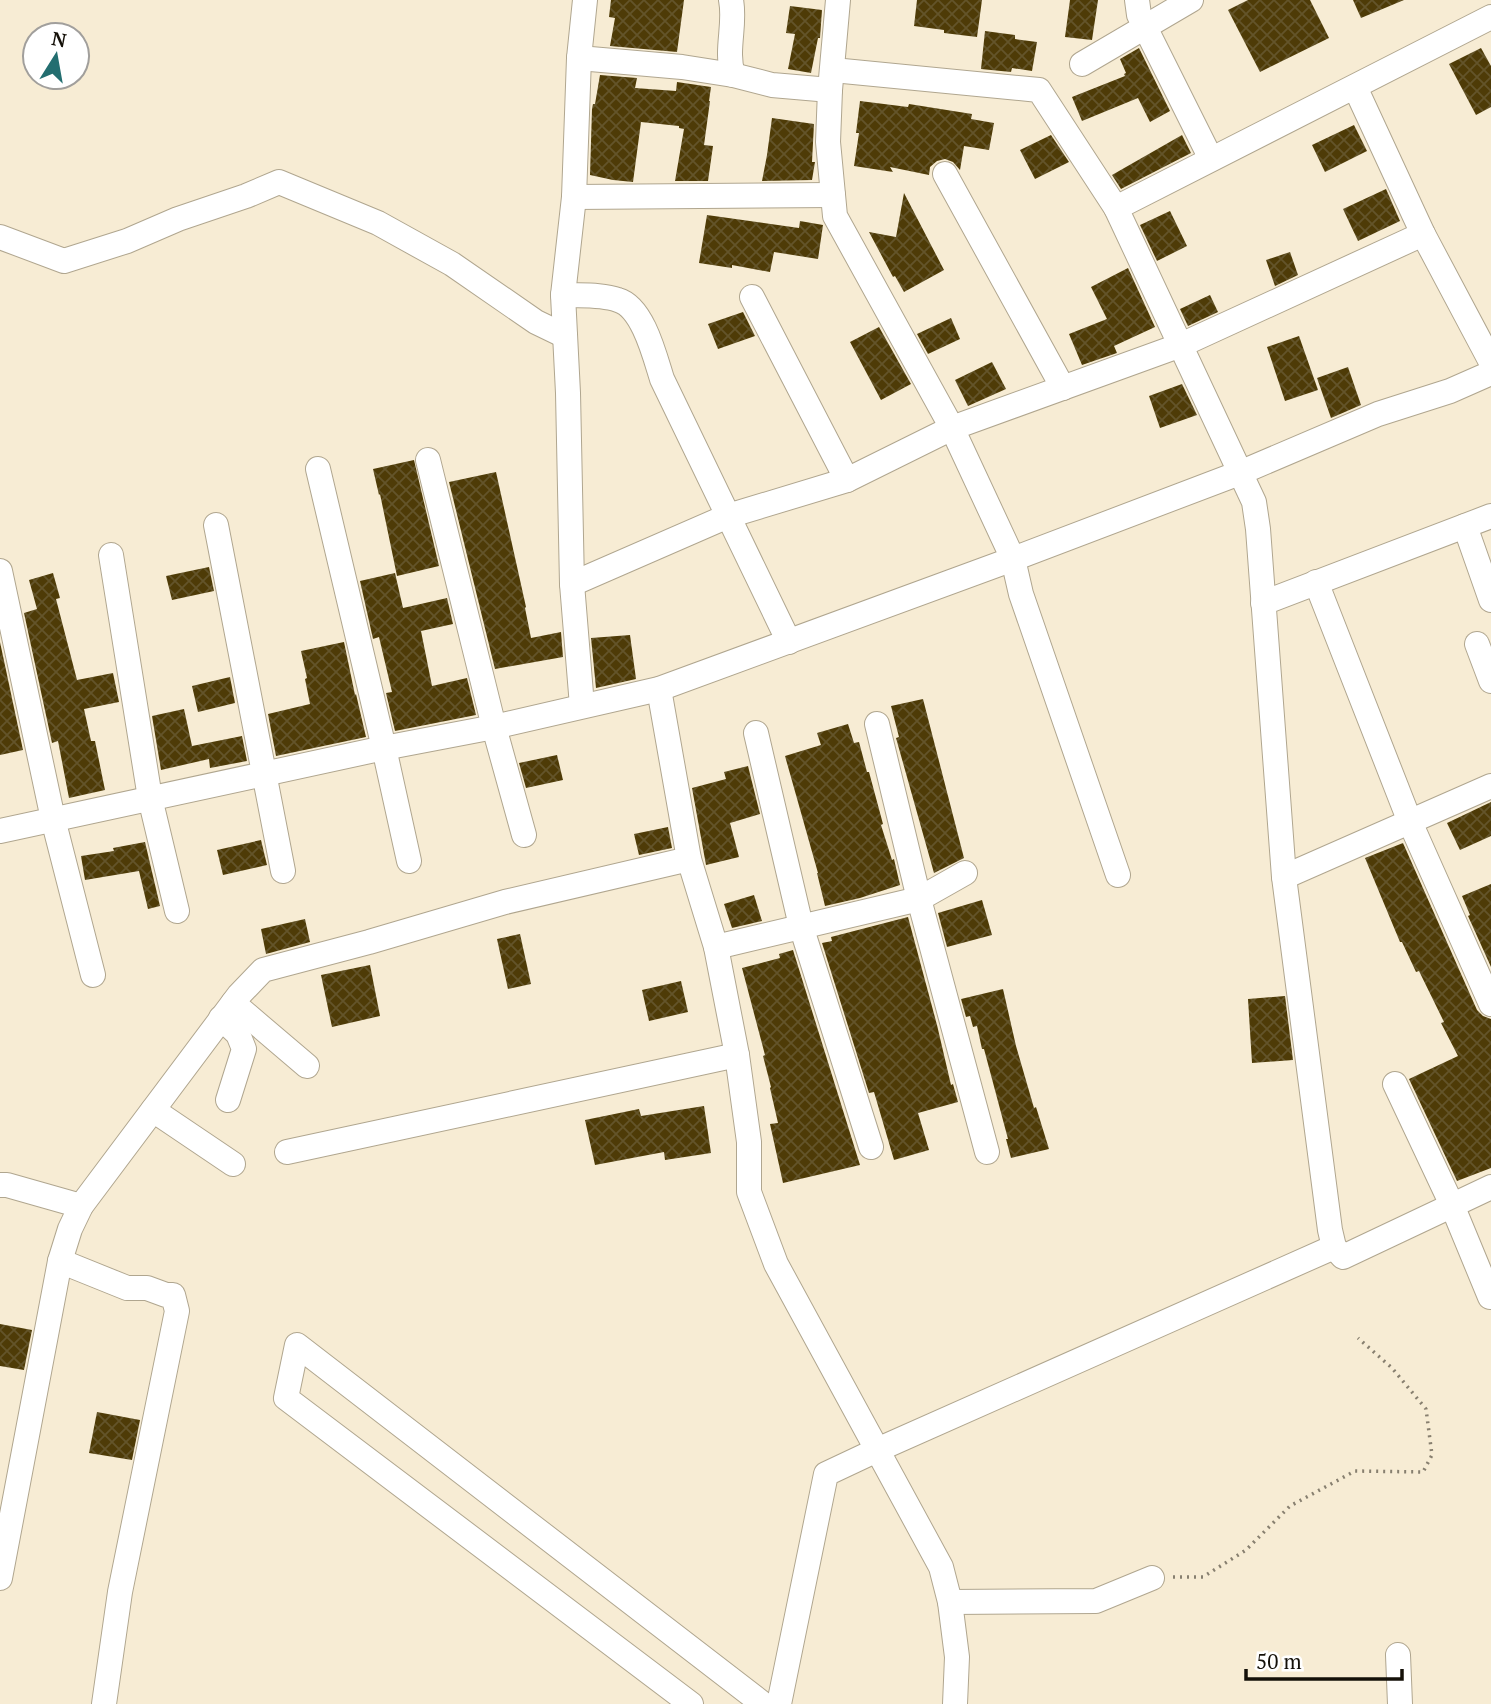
<svg xmlns="http://www.w3.org/2000/svg" width="1491" height="1704" font-family="'PT Serif',serif">
  <defs>
    <pattern id="building-cross-hatch" width="8" height="8" patternUnits="userSpaceOnUse" patternTransform="scale(1.75)"><rect width="8" height="8" fill="#4e3b07"/><path d="M0 0l8 8M0 8l8-8" fill="none" stroke="#63542a"/></pattern>
  </defs>
  <rect width="100%" height="100%" fill="#f7ecd4"/>
  <g fill="url(#building-cross-hatch)">
    <path d="M 611,0 L 684,0 L 677,52 L 610,46 L 615,18 L 609,17 Z"/>
    <path d="M 917,0 L 982,0 L 977,37 L 944,33 L 944,30 L 914,26 Z"/>
    <path d="M 1070,0 L 1098,0 L 1092,40 L 1065,37 Z"/>
    <path d="M 1248,0 L 1310,0 L 1329,38 L 1260,72 L 1228,10 Z"/>
    <path d="M 1353,0 L 1404,0 L 1361,18 Z"/>
    <path d="M 790,6 L 822,10 L 820,38 L 818,38 L 811,73 L 788,69 L 795,34 L 786,33 Z"/>
    <path d="M 985,31 L 1015,35 L 1015,39 L 1037,42 L 1032,71 L 1012,68 L 1011,72 L 981,69 Z"/>
    <path d="M 1139,48 L 1170,111 L 1150,122 L 1138,98 L 1082,121 L 1072,97 L 1125,76 L 1124,74 L 1126,73 L 1120,59 Z"/>
    <path d="M 1481,48 L 1491,66 L 1491,107 L 1476,115 L 1449,64 Z"/>
    <path d="M 600,75 L 637,78 L 635,88 L 676,91 L 677,82 L 711,87 L 709,101 L 710,101 L 704,145 L 713,146 L 708,181 L 675,181 L 684,129 L 679,128 L 679,126 L 641,122 L 633,182 L 613,180 L 590,175 L 592,109 L 593,104 L 595,104 Z"/>
    <path d="M 860,101 L 908,107 L 909,104 L 972,114 L 971,119 L 994,123 L 989,150 L 964,146 L 960,170 L 953,162 L 945,159 L 937,161 L 930,167 L 929,175 L 890,167 L 893,172 L 854,166 L 859,133 L 856,133 Z"/>
    <path d="M 772,118 L 814,124 L 812,162 L 815,162 L 812,180 L 762,181 L 767,155 Z"/>
    <path d="M 1354,125 L 1367,151 L 1325,172 L 1312,145 Z"/>
    <path d="M 1051,135 L 1069,162 L 1035,179 L 1020,150 Z"/>
    <path d="M 1182,135 L 1191,153 L 1121,189 L 1112,175 Z"/>
    <path d="M 1386,189 L 1400,221 L 1358,241 L 1343,209 Z"/>
    <path d="M 904,193 L 944,270 L 904,292 L 895,276 L 893,277 L 869,232 L 896,237 Z"/>
    <path d="M 1170,211 L 1187,246 L 1157,261 L 1140,225 Z"/>
    <path d="M 707,215 L 799,228 L 800,221 L 823,225 L 818,259 L 774,252 L 770,272 L 732,265 L 732,268 L 699,263 Z"/>
    <path d="M 1290,252 L 1298,275 L 1275,286 L 1266,260 Z"/>
    <path d="M 1128,268 L 1155,327 L 1114,346 L 1117,353 L 1082,365 L 1069,334 L 1107,319 L 1091,287 Z"/>
    <path d="M 1210,295 L 1218,312 L 1188,326 L 1180,309 Z"/>
    <path d="M 743,312 L 755,336 L 718,349 L 708,324 Z"/>
    <path d="M 951,318 L 960,339 L 928,354 L 917,334 Z"/>
    <path d="M 879,327 L 911,384 L 881,400 L 850,342 Z"/>
    <path d="M 1299,336 L 1318,390 L 1285,401 L 1267,347 Z"/>
    <path d="M 992,362 L 1006,389 L 968,406 L 955,380 Z"/>
    <path d="M 1348,367 L 1361,405 L 1331,418 L 1317,378 Z"/>
    <path d="M 1182,384 L 1197,415 L 1160,428 L 1149,396 Z"/>
    <path d="M 414,460 L 439,566 L 397,576 L 380,494 L 379,495 L 373,469 Z"/>
    <path d="M 496,472 L 526,607 L 525,608 L 531,638 L 561,632 L 563,657 L 495,669 L 449,482 Z"/>
    <path d="M 209,567 L 214,591 L 172,600 L 166,576 Z"/>
    <path d="M 53,573 L 60,598 L 56,599 L 77,680 L 113,673 L 119,702 L 84,709 L 91,741 L 95,741 L 105,790 L 69,798 L 58,741 L 52,743 L 24,613 L 37,609 L 29,580 Z"/>
    <path d="M 395,573 L 403,608 L 447,598 L 453,624 L 421,631 L 432,686 L 467,678 L 476,715 L 395,731 L 386,693 L 392,692 L 379,637 L 373,639 L 360,581 Z"/>
    <path d="M 630,635 L 636,679 L 596,688 L 591,638 Z"/>
    <path d="M 0,642 L 23,750 L 0,755 Z"/>
    <path d="M 344,642 L 355,695 L 356,694 L 366,737 L 276,756 L 268,714 L 310,704 L 305,679 L 307,678 L 301,651 Z"/>
    <path d="M 230,677 L 235,703 L 198,712 L 192,686 Z"/>
    <path d="M 923,699 L 964,858 L 934,873 L 896,738 L 899,737 L 891,706 Z"/>
    <path d="M 184,709 L 192,746 L 242,736 L 247,761 L 210,768 L 209,759 L 161,770 L 152,716 Z"/>
    <path d="M 848,724 L 854,743 L 859,742 L 867,772 L 869,772 L 883,824 L 881,825 L 892,860 L 894,859 L 900,885 L 860,898 L 825,906 L 817,873 L 818,873 L 785,756 L 821,745 L 817,733 Z"/>
    <path d="M 557,755 L 563,780 L 526,788 L 519,763 Z"/>
    <path d="M 748,766 L 760,814 L 730,823 L 739,857 L 706,865 L 692,788 L 726,779 L 724,772 Z"/>
    <path d="M 1491,802 L 1491,836 L 1460,850 L 1447,823 Z"/>
    <path d="M 668,827 L 672,848 L 639,855 L 634,834 Z"/>
    <path d="M 261,840 L 267,865 L 223,875 L 217,850 Z"/>
    <path d="M 145,842 L 160,906 L 148,909 L 139,871 L 85,880 L 81,856 L 114,851 L 113,848 Z"/>
    <path d="M 1403,843 L 1477,1010 L 1483,1016 L 1491,1019 L 1491,1168 L 1457,1181 L 1409,1079 L 1458,1056 L 1441,1023 L 1444,1022 L 1419,971 L 1416,972 L 1402,942 L 1400,942 L 1365,858 Z"/>
    <path d="M 1491,884 L 1491,967 L 1468,916 L 1470,915 L 1462,896 Z"/>
    <path d="M 754,895 L 762,921 L 732,928 L 724,904 Z"/>
    <path d="M 982,900 L 992,935 L 947,947 L 938,913 Z"/>
    <path d="M 908,917 L 937,1025 L 951,1085 L 953,1084 L 958,1102 L 918,1113 L 929,1150 L 894,1160 L 874,1092 L 869,1093 L 822,943 L 832,941 L 831,937 Z"/>
    <path d="M 305,919 L 310,942 L 266,954 L 261,929 Z"/>
    <path d="M 520,934 L 531,984 L 508,989 L 497,939 Z"/>
    <path d="M 793,950 L 860,1165 L 783,1183 L 770,1124 L 778,1123 L 770,1088 L 771,1087 L 763,1056 L 765,1055 L 742,968 L 780,958 L 779,954 Z"/>
    <path d="M 370,965 L 380,1016 L 332,1027 L 321,975 Z"/>
    <path d="M 681,981 L 688,1012 L 649,1021 L 642,990 Z"/>
    <path d="M 1003,989 L 1016,1046 L 1034,1108 L 1036,1107 L 1049,1149 L 1011,1158 L 1006,1139 L 1008,1139 L 984,1049 L 982,1049 L 977,1026 L 973,1027 L 970,1016 L 966,1017 L 961,999 Z"/>
    <path d="M 1285,996 L 1293,1060 L 1252,1063 L 1248,999 Z"/>
    <path d="M 704,1106 L 711,1153 L 665,1160 L 664,1152 L 595,1165 L 585,1120 L 639,1109 L 641,1116 Z"/>
    <path d="M 0,1324 L 32,1330 L 24,1370 L 0,1366 Z"/>
    <path d="M 97,1412 L 140,1420 L 132,1460 L 89,1453 Z"/>
  </g>
  <g fill="none" stroke-linecap="round" stroke-linejoin="round">
    <g stroke="#b0a68f" stroke-width="26">
      <g id="minor">
        <path d="M 731,0 C 736,25 725,50 733,75"/>
        <path d="M 838,0 L 830,90 L 828,142 L 835,216 L 952,428 L 1013,559 L 1021,594 L 1118,875"/>
        <path d="M 1137,0 L 1139,15 L 1211,159"/>
        <path d="M 579,58 L 682,67 L 733,75 L 772,85 L 830,90"/>
        <path d="M 1082,64 L 1191,0"/>
        <path d="M 833,70 L 1039,90 L 1116,208 L 1254,502 L 1258,529 L 1284,877 L 1330,1230 L 1334,1247 L 1343,1257 L 1491,1187"/>
        <path d="M 1355,87 L 1423,234 L 1491,362"/>
        <path d="M 945,174 L 1063,388"/>
        <path d="M 574,197 L 833,195"/>
        <path d="M 1116,208 L 1491,17"/>
        <path d="M 0,237 L 64,261 L 127,241 L 178,219 L 246,196 L 279,182 L 378,223 L 452,264 L 536,322 L 565,336"/>
        <path d="M 563,295 C 581,296 601,294 618,300 C 643,307 655,357 662,379 L 789,642"/>
        <path d="M 752,297 L 847,480"/>
        <path d="M 428,460 L 494,727 L 524,835"/>
        <path d="M 318,469 L 384,748 L 409,861"/>
        <path d="M 216,525 L 283,871"/>
        <path d="M 1465,526 L 1491,600"/>
        <path d="M 111,555 L 150,798 L 177,911"/>
        <path d="M 0,571 L 53,819 L 93,975"/>
        <path d="M 1316,582 L 1410,822 L 1491,1004"/>
        <path d="M 572,584 L 728,516 L 847,480 L 952,428 L 1181,345 L 1423,234"/>
        <path d="M 1263,603 L 1491,516"/>
        <path d="M 1477,644 L 1491,681"/>
        <path d="M 659,689 L 689,859 L 716,947 L 737,1055 L 749,1142 L 749,1192 L 776,1264 L 941,1567 L 950,1602 L 957,1657 L 955,1704"/>
        <path d="M 582,706 L 572,584 L 568,393 L 563,295 L 574,197 L 579,58 L 585,0"/>
        <path d="M 877,724 L 919,899 L 987,1152"/>
        <path d="M 756,733 L 801,926 L 871,1147"/>
        <path d="M 0,831 L 384,748 L 494,727 L 659,689 L 1013,559 L 1242,472 L 1378,414 L 1450,391 L 1491,373"/>
        <path d="M 1284,877 L 1491,786"/>
        <path d="M 716,947 L 919,899 L 965,873"/>
        <path d="M 233,1003 L 307,1066"/>
        <path d="M 221,1018 L 238,1034 L 244,1049 L 228,1100"/>
        <path d="M 1395,1084 L 1452,1205 L 1490,1297"/>
        <path d="M 153,1110 L 233,1164"/>
        <path d="M 287,1152 L 737,1055"/>
        <path d="M 0,1185 L 7,1185 L 81,1206"/>
        <path d="M 60,1261 L 127,1288 L 147,1288 L 166,1295 L 173,1295 L 177,1311 L 120,1592 L 104,1704"/>
        <path d="M 0,1578 L 60,1261 L 70,1229 L 81,1206 L 239,995 L 263,970 L 369,942 L 505,902 L 689,859"/>
        <path d="M 950,1602 L 1096,1601 L 1152,1578"/>
        <path d="M 1398,1655 L 1400,1704"/>
        <path d="M 691,1704 L 286,1398 L 297,1345 L 763,1704"/>
        <path d="M 779,1704 L 826,1474 L 877,1450 L 1334,1247"/>
      </g>
    </g>
    <path stroke="#877f6f" stroke-width="3.5" stroke-dasharray="2 5" stroke-linecap="butt" d="M 1173,1577 L 1203,1577 L 1246,1550 L 1290,1506 L 1355,1471 L 1423,1472 L 1432,1455 L 1426,1409 L 1392,1368 L 1358,1338"/>
    <use href="#minor" stroke="#fff" stroke-width="24"/>
  </g>
  <g transform="translate(56 56) rotate(11)"><circle r="33" fill="#ffffff" stroke="#a19f9c" stroke-width="2"/>
  <path d="M0-5L12 26L0 18L-12 26Z" fill="#236e70"/>
  <text y="-10" font-size="19" font-weight="bold" text-anchor="middle" fill="#141008">N</text>
  </g>
  <path d="M1246 1669v10h156v-10" fill="none" stroke="#141008" stroke-width="3.5"/>
  <text x="1256" y="1669" font-size="21" fill="#141008" stroke="#ffffff" stroke-width="5" paint-order="stroke">50 m</text>
</svg>
